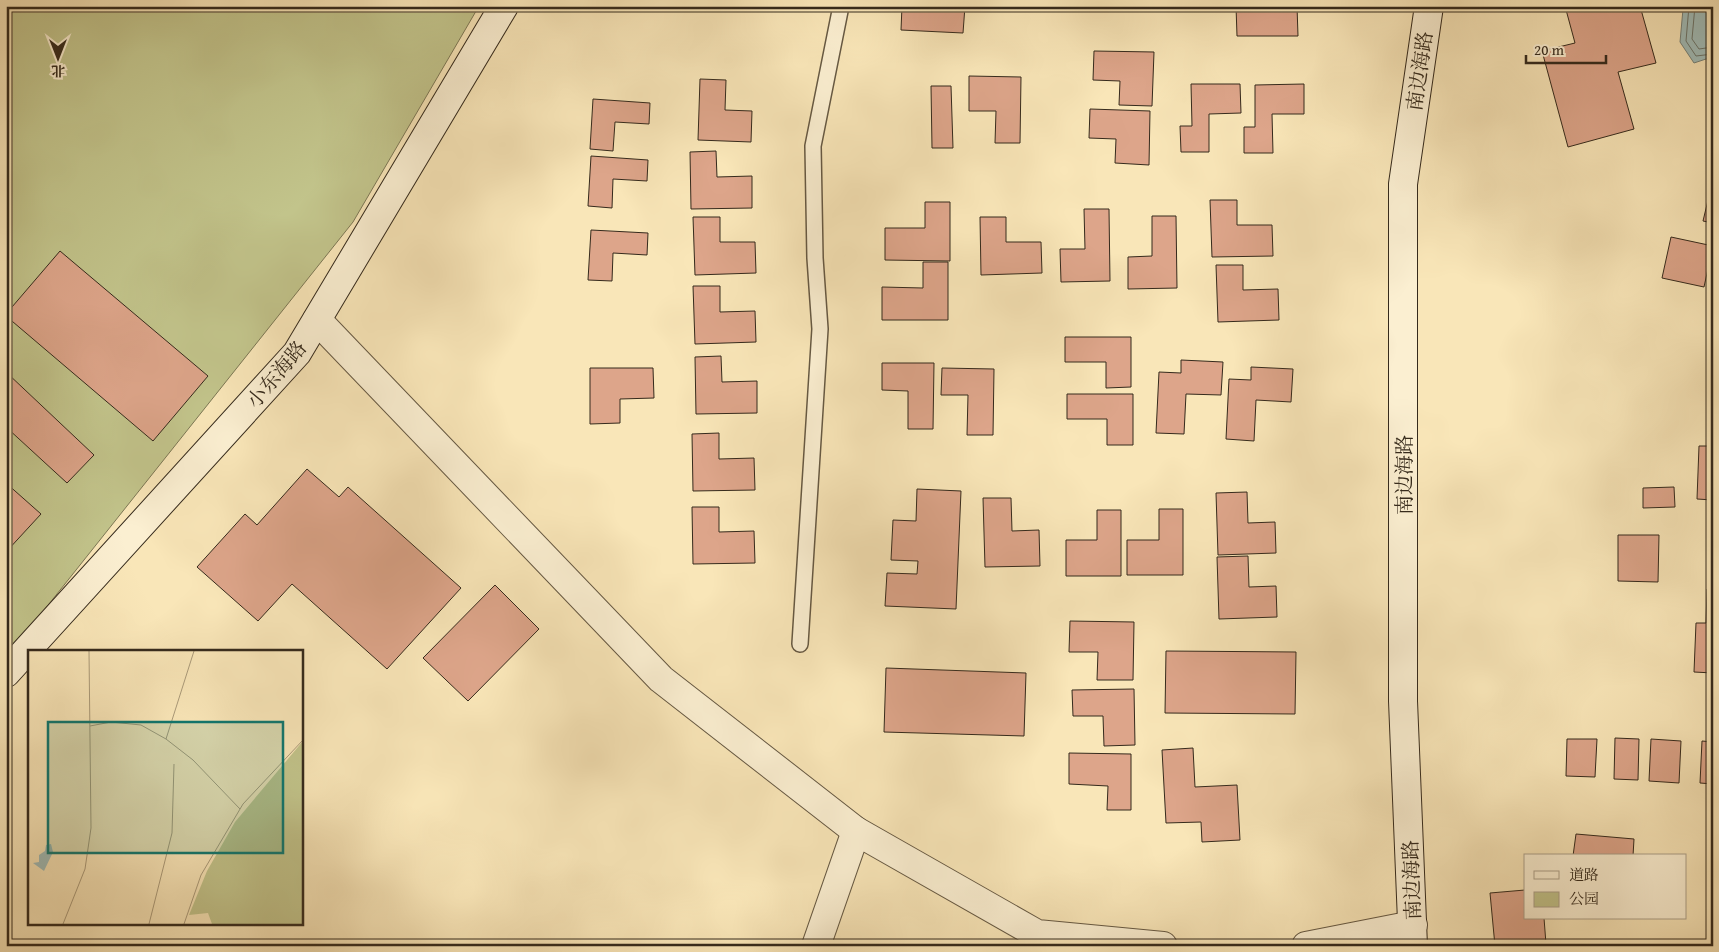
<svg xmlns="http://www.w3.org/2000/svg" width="1719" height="952" font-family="'Gentium Book Plus','Noto Serif SC',serif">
  <rect width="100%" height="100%" fill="#f9e6b8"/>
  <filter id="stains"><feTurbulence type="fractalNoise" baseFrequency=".004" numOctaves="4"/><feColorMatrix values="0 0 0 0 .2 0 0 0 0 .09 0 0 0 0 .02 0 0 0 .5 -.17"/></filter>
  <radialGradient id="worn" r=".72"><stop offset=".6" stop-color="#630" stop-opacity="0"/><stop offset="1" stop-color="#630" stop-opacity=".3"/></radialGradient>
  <path fill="#c2c48b" stroke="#7c7754" d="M 6,6 L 479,6 L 353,222 L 6,658 Z"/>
  <path fill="#a1bdb9" stroke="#76827a" d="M 1685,6 L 1713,6 L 1713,59 L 1706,59 L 1694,63 L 1680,42 L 1683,9 Z"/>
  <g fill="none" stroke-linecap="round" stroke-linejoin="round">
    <g stroke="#6b746a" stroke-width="1">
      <path d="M 1689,6 L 1686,41 L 1696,56 L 1713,54"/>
      <path d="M 1695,6 L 1692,39 L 1699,49 L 1713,47"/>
    </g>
  </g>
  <g fill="#dda58a" stroke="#352a1c">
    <path d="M 902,6 L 965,6 L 963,33 L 901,30 Z"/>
    <path d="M 1236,6 L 1297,6 L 1298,36 L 1237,36 Z"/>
    <path d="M 1565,6 L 1640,6 L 1656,63 L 1618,72 L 1634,129 L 1568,147 L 1542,51 L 1575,43 Z"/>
    <path d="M 1094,51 L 1154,52 L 1152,106 L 1119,105 L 1120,81 L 1093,80 Z"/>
    <path d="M 969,76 L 1021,77 L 1020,143 L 995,143 L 996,111 L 969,111 Z"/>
    <path d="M 700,79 L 726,80 L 725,110 L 752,111 L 751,142 L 698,140 Z"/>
    <path d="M 1191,84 L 1240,84 L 1241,113 L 1209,114 L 1209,152 L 1181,152 L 1180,126 L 1192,126 Z"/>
    <path d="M 1304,84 L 1304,114 L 1272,114 L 1273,153 L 1244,153 L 1244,127 L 1255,127 L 1255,85 Z"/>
    <path d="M 931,86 L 951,86 L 953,148 L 932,148 Z"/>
    <path d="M 593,99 L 650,103 L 649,124 L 615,122 L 613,151 L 590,149 Z"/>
    <path d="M 1090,109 L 1150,111 L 1149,165 L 1115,163 L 1116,139 L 1089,138 Z"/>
    <path d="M 716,151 L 717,177 L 752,176 L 752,208 L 691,209 L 690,152 Z"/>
    <path d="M 591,156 L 648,160 L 647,181 L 613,179 L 612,208 L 588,206 Z"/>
    <path d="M 1709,196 L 1713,197 L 1713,223 L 1703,221 Z"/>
    <path d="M 1210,200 L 1237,200 L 1237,225 L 1272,225 L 1273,256 L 1212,257 Z"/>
    <path d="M 925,202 L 950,202 L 950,261 L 885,260 L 885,228 L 925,228 Z"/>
    <path d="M 1084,209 L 1109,209 L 1110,281 L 1061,282 L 1060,249 L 1085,249 Z"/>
    <path d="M 1152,216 L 1176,216 L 1177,288 L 1128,289 L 1128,257 L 1152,256 Z"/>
    <path d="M 693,217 L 720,217 L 720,242 L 755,242 L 756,273 L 695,275 Z"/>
    <path d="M 980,217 L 1006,217 L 1006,242 L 1041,242 L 1042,273 L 981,275 Z"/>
    <path d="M 591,230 L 648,233 L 647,255 L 613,253 L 612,281 L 588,280 Z"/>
    <path d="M 1671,237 L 1713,246 L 1704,287 L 1662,278 Z"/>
    <path d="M 60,251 L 208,376 L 153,441 L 6,316 L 6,314 Z"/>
    <path d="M 923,262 L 948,262 L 948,320 L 882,320 L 882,287 L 923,288 Z"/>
    <path d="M 1216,265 L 1243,265 L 1243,290 L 1278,289 L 1279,320 L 1218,322 Z"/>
    <path d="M 693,286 L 720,286 L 720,312 L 755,311 L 756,342 L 695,344 Z"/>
    <path d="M 1065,337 L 1131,337 L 1131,387 L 1106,388 L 1106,362 L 1065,362 Z"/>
    <path d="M 721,356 L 722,382 L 757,381 L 757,413 L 696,414 L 695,357 Z"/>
    <path d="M 1181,360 L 1223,362 L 1221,395 L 1186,394 L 1184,434 L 1156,433 L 1159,372 L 1181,373 Z"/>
    <path d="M 882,363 L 934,363 L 933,429 L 908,429 L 908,391 L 882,390 Z"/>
    <path d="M 1713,366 L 1713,386 L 1708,384 Z"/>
    <path d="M 1251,367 L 1293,369 L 1291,402 L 1256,400 L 1254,441 L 1226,439 L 1229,379 L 1251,380 Z"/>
    <path d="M 590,368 L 653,368 L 654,398 L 620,399 L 620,423 L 590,424 Z"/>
    <path d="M 942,368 L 994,369 L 993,435 L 967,435 L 968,395 L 941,395 Z"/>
    <path d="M 6,372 L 94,455 L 67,483 L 6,427 Z"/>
    <path d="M 1067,394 L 1133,394 L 1133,445 L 1107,445 L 1107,419 L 1067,419 Z"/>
    <path d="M 719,433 L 719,459 L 754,458 L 755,490 L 693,491 L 692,434 Z"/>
    <path d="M 1699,446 L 1713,446 L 1713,500 L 1697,499 Z"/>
    <path d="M 307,469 L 339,497 L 348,487 L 461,588 L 387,669 L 292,584 L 258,621 L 197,567 L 245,514 L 257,525 Z"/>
    <path d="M 6,483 L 41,514 L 6,552 Z"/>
    <path d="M 1674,487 L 1675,507 L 1643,508 L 1643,488 Z"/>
    <path d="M 917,489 L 961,491 L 956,609 L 885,606 L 887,573 L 917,574 L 918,561 L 891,560 L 893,520 L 916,521 Z"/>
    <path d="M 1247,492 L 1248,523 L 1275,522 L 1276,553 L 1218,555 L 1216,493 Z"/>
    <path d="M 983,498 L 1011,498 L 1012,531 L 1039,530 L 1040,566 L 985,567 Z"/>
    <path d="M 692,507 L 719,507 L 719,532 L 754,531 L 755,563 L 693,564 Z"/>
    <path d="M 1159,509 L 1183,509 L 1183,575 L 1127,575 L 1127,540 L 1159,540 Z"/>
    <path d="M 1097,510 L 1121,510 L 1121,576 L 1066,576 L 1066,540 L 1097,540 Z"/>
    <path d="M 1618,535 L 1659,535 L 1658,582 L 1618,581 Z"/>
    <path d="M 1248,556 L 1249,587 L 1276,586 L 1277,617 L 1219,619 L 1217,557 Z"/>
    <path d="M 495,585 L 539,629 L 468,701 L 423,658 Z"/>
    <path d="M 1707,589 L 1713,589 L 1713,673 L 1694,672 L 1696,623 L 1706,623 Z"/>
    <path d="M 1070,621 L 1134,622 L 1133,680 L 1097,680 L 1098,652 L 1069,652 Z"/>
    <path d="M 1166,651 L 1296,652 L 1295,714 L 1165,713 Z"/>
    <path d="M 886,668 L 1026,673 L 1024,736 L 884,732 Z"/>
    <path d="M 1134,689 L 1135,745 L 1104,746 L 1103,716 L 1073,716 L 1072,690 Z"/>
    <path d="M 1615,738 L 1639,739 L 1638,780 L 1614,779 Z"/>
    <path d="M 1567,739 L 1597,739 L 1595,777 L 1566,776 Z"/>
    <path d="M 1651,739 L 1681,741 L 1679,783 L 1649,781 Z"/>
    <path d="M 1702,741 L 1713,742 L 1713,784 L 1700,783 Z"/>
    <path d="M 1193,748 L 1195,787 L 1237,785 L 1240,840 L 1202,842 L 1201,822 L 1166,823 L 1162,750 Z"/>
    <path d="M 1069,753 L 1131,754 L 1131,810 L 1107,810 L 1108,786 L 1069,784 Z"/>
    <path d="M 1576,834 L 1634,839 L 1633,856 L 1573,856 Z"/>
    <path d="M 1525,890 L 1525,918 L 1544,918 L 1546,944 L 1495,946 L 1490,893 Z"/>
  </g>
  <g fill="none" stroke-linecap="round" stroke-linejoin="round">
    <g stroke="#665943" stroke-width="18">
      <path id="service" d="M 800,644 L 820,329 L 815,258 L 813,146 L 841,6"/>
    </g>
    <g stroke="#665943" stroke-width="30">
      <g id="minor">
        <path d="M 317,320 L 661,679 L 856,831"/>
        <path d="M 816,946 L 856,831 L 1037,934 L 1163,946"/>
        <path d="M 1306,946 L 1413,925"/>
      </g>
    </g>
    <g stroke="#352a1c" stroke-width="30">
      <g id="secondary">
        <path d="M 6,673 L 297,353 L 504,6"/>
        <path d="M 1413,946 L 1403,701 L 1403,184 L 1429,6"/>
      </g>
    </g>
    <use href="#service" stroke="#fbefd1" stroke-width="15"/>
    <use href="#minor" stroke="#fbefd1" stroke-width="28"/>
    <use href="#secondary" stroke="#fbefd1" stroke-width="28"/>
  </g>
  <g text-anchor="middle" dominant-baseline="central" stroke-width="4.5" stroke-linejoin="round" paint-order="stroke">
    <g font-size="20" fill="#352a1c" stroke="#fbefd1">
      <text transform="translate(1419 71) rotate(-82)">南边海路</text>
      <text transform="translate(276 374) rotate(-50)">小东海路</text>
      <text transform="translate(1403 475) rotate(-90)">南边海路</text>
      <text transform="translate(1411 880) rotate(-92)">南边海路</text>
    </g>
  </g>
  <g transform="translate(28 650)">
    <rect width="275" height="275" fill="#f9e6b8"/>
    <path d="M 275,91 L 275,274 L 184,274 L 180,263 L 161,265 L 179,221 L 207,172 Z" fill="#c2c48b"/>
    <path d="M 23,194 L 25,202 L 16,221 L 5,213 L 11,212 L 11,205 L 17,201 L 18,195 Z" fill="#a1bdb9"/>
    <path fill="none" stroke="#ab9b7a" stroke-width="1" d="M 62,76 L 83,72 L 113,75 L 138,89 L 166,1M 138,89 L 165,110 L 212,159M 35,274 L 57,219 L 63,178 L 61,1M 121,274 L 144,183 L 146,114M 156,274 L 173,225 L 215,154 L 275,90"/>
    <path fill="#0f766e" fill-opacity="0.15" stroke="#0f766e" stroke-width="2.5" d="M 20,72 L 255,72 L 255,203 L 20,203 Z"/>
    <rect width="275" height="275" fill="none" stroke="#352a1c" stroke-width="2.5"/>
  </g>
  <rect width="1719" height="952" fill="none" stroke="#f9e6b8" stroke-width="25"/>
  <rect x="8" y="8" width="1704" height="937" fill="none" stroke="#352a1c" stroke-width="2.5"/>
  <rect x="12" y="12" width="1694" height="927" fill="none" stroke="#352a1c"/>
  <rect x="1524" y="854" width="162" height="65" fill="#fbefd1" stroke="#aca089"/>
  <rect x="1534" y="871" width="25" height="8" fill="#fbefd1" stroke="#aca089"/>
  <text x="1569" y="880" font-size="15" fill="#352a1c">道路</text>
  <rect x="1534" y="892" width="25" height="15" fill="#c2c48b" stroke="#aca089"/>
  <text x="1569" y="904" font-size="15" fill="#352a1c">公园</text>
  <g transform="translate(58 58) rotate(180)" stroke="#fbefd1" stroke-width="4" paint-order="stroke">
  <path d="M0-4L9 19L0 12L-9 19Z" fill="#352a1c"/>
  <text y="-8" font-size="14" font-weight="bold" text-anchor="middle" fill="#352a1c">北</text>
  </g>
  <path d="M1526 55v8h80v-8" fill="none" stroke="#352a1c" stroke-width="2.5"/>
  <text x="1534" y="55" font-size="15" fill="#352a1c" stroke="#fbefd1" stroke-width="4" paint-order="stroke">20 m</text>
  <rect width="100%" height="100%" filter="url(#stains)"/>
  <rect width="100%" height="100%" fill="url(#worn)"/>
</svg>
